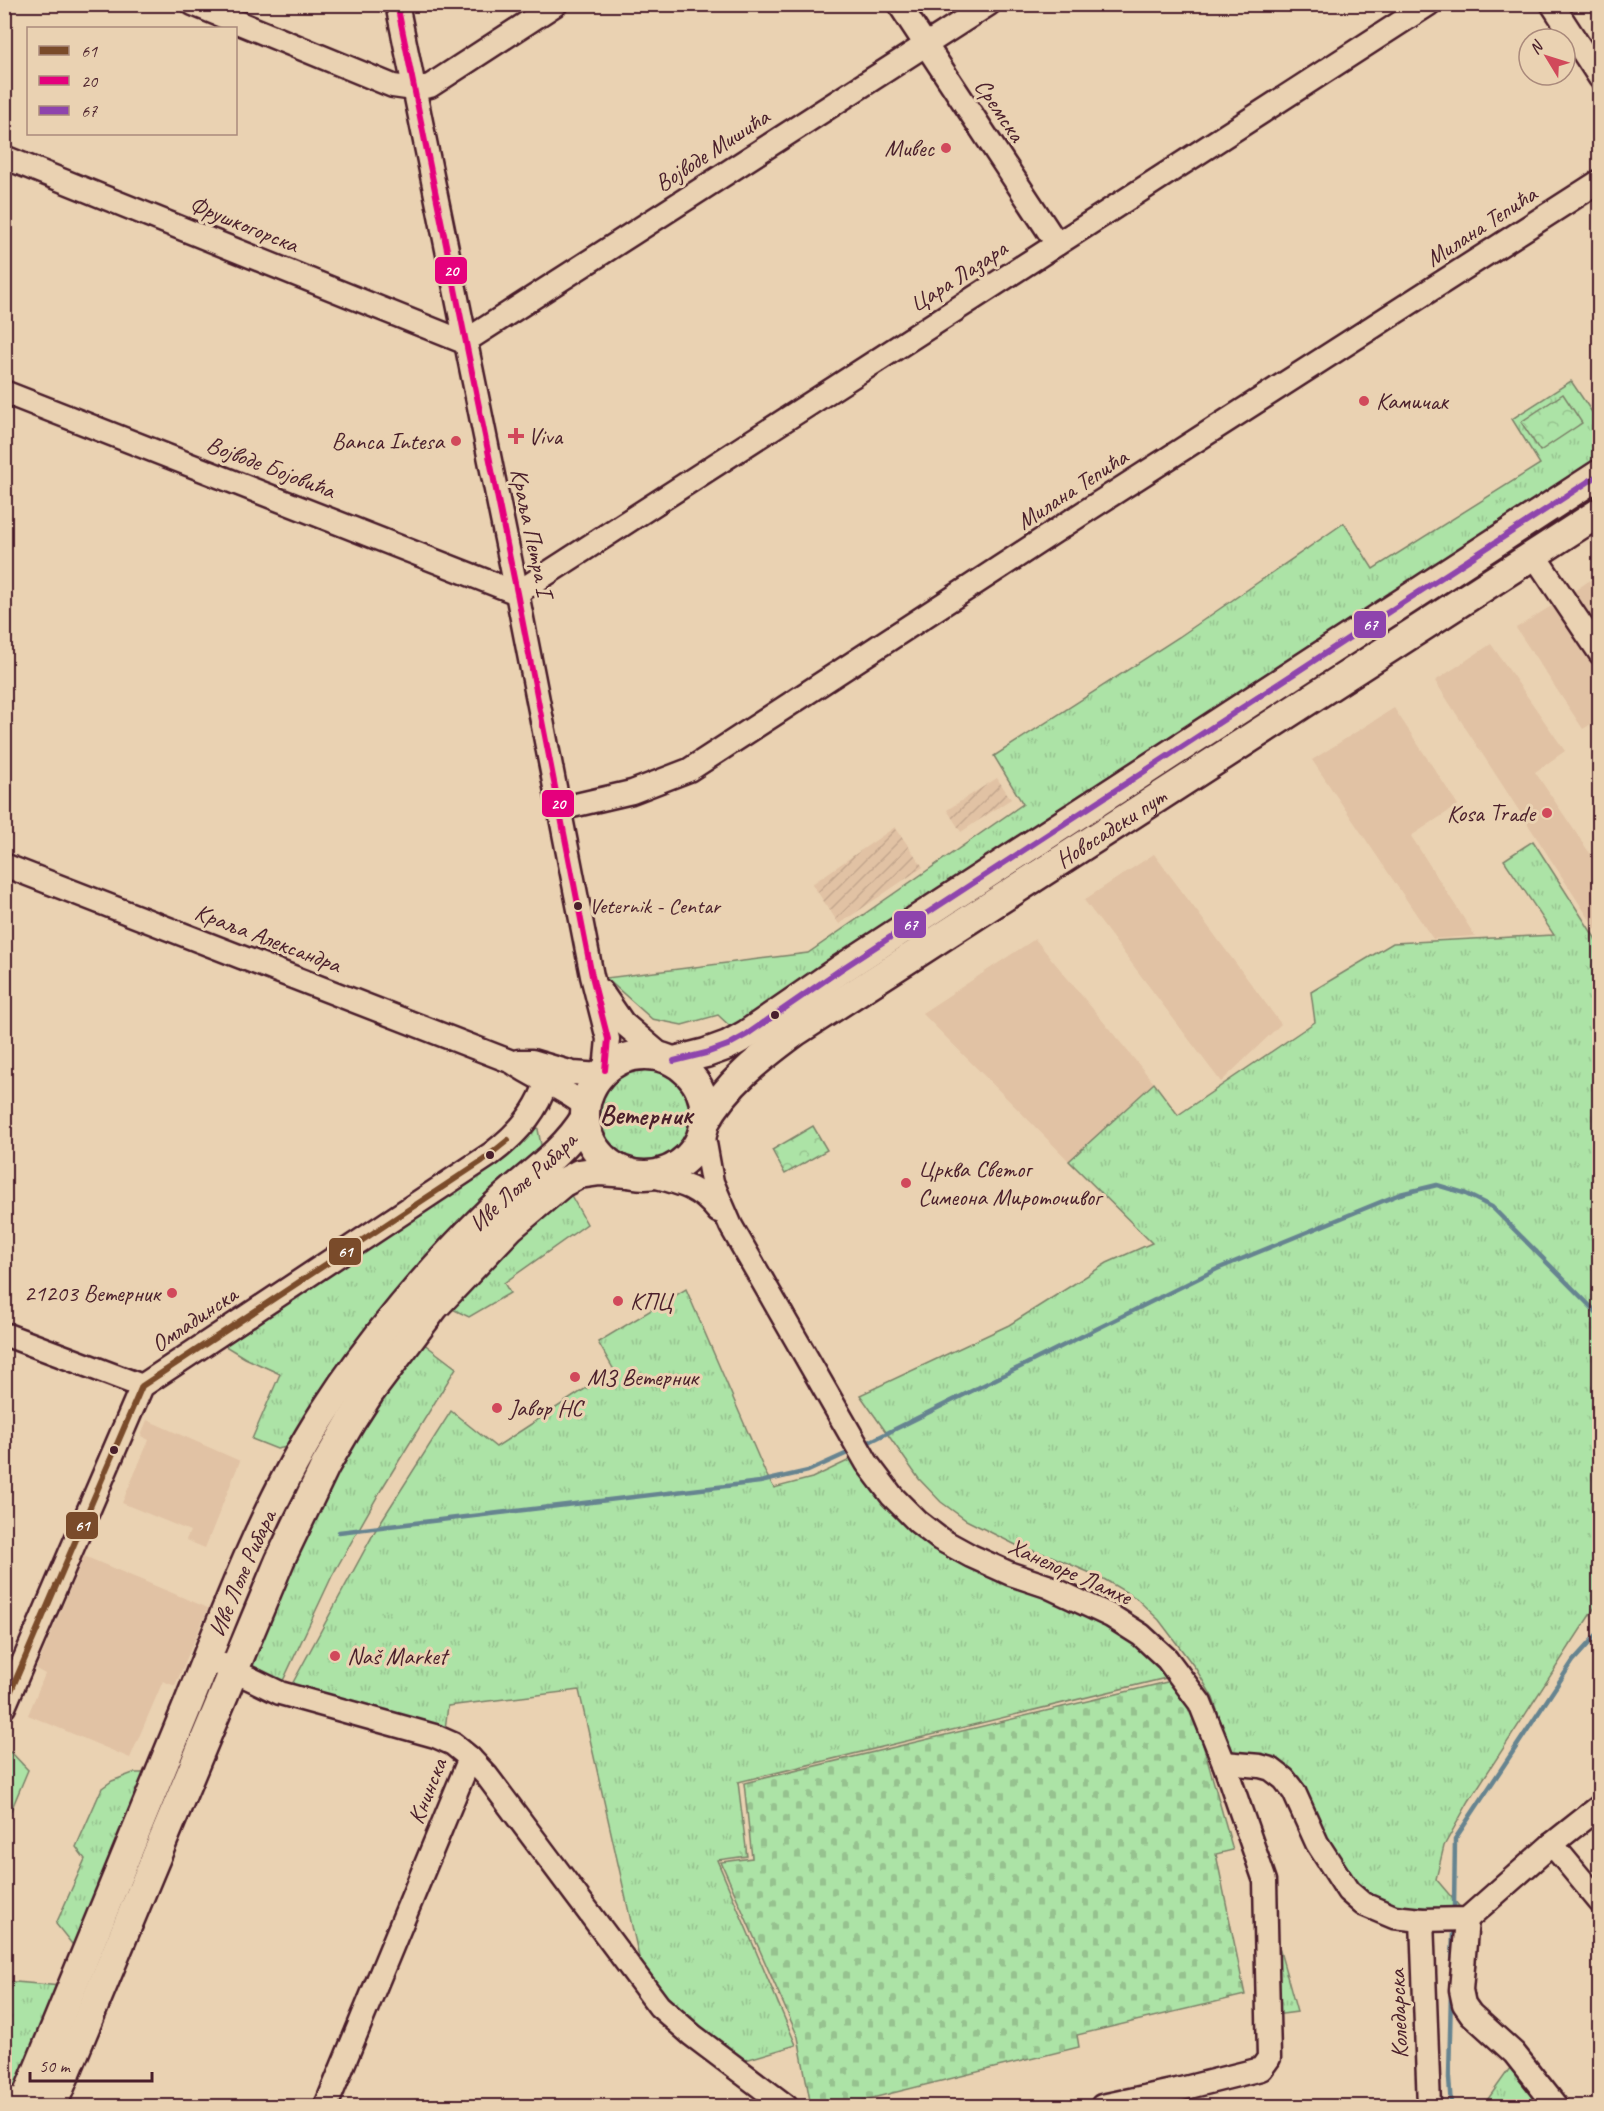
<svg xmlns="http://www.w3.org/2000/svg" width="1604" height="2111" font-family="Caveat,sans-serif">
  <defs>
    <pattern id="industrial-furrows" width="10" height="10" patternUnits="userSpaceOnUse" patternTransform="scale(1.5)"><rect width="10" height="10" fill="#e1c2a4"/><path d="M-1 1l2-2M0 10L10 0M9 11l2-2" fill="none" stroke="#c3a68d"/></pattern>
    <pattern id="grass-tufts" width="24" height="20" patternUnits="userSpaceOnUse" patternTransform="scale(1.5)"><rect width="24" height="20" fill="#ace3a6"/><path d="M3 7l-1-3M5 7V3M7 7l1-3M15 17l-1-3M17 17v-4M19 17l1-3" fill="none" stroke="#96c28f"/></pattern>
    <pattern id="cemetery-stones" width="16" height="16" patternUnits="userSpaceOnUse" patternTransform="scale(1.5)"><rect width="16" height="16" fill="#ace3a6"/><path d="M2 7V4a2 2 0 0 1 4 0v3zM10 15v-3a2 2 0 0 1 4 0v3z" fill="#96c28f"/></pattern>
    <pattern id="park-crowns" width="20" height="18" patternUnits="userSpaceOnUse" patternTransform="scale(1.5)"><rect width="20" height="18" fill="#ace3a6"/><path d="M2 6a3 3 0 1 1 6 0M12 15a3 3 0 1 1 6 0" fill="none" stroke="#96c28f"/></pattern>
  </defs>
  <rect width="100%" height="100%" fill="#ead2b2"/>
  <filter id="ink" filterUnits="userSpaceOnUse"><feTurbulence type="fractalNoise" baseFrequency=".0167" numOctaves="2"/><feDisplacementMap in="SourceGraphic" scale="12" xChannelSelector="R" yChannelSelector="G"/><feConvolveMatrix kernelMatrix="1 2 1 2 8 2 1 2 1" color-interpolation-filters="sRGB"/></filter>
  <g filter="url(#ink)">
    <g fill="#e1c2a4">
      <path d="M 1599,574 L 1599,638 L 1570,594 Z"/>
      <path d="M 1556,603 L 1599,669 L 1599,719 L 1583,729 L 1516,628 Z"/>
      <path d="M 1491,644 L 1565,751 L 1535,772 L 1599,867 L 1599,934 L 1435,681 Z"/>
      <path d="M 1394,708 L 1458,805 L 1411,836 L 1475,936 L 1433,939 L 1312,760 Z"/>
      <path d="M 1154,854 L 1281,1024 L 1221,1082 L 1084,900 Z"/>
      <path d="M 1035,939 L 1154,1083 L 1069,1161 L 922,1013 Z"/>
      <path d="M 147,1420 L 240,1461 L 205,1548 L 186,1540 L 190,1531 L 122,1503 L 149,1440 L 141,1436 Z"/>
      <path d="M 84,1556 L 208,1608 L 175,1686 L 163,1681 L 130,1758 L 28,1715 L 45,1674 L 36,1669 Z"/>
    </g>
    <g fill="url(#industrial-furrows)">
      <path d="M 997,778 L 1011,799 L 961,832 L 947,810 Z"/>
      <path d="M 895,827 L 923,867 L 839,924 L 812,884 Z"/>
    </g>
    <g fill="url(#grass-tufts)" stroke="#7b8168" stroke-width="1.5">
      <path d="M 1571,381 L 1598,421 L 1599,420 L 1599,460 L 732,1028 L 718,1015 L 682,1025 L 652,1019 L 606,978 L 808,953 L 1023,804 L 994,756 L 1179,637 L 1344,523 L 1373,569 L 1540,464 L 1512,419 Z"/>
      <path d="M 1533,841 L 1599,944 L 1599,1601 L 1469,1801 L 1444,1846 L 1436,1879 L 1459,1906 L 1438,1911 L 1391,1906 L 1367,1895 L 1351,1879 L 1326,1837 L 1313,1809 L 1230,1750 L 1213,1698 L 1196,1669 L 1159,1620 L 1136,1598 L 1102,1578 L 1051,1556 L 1022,1548 L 966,1520 L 941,1502 L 919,1479 L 860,1395 L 1009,1325 L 1107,1263 L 1152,1243 L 1069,1161 L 1154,1083 L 1178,1115 L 1315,1022 L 1311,992 L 1393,943 L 1554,935 L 1504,860 Z"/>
      <circle cx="645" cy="1114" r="47"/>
      <path d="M 536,1119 L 543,1155 L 287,1447 L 277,1449 L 252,1439 L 280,1374 L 245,1358 L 217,1341 Z"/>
      <path d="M 568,1190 L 587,1224 L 504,1283 L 510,1293 L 469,1317 L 446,1306 Z"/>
      <path d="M 686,1289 L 765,1472 L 774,1488 L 812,1478 L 854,1458 L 906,1521 L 1135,1638 L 1174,1676 L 738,1782 L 747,1856 L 717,1860 L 796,2045 L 739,2062 L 683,2016 L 643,1975 L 579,1690 L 448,1706 L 445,1729 L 290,1688 L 375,1531 L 451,1411 L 496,1447 L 614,1370 L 598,1342 Z"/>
      <path d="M 419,1340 L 456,1368 L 381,1490 L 332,1576 L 281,1685 L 242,1668 L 325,1483 Z"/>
      <path d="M 11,1752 L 28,1770 L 5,1825 L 5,1756 Z"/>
      <path d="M 133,1773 L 150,1773 L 76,1949 L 56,1924 L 85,1859 L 76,1847 L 102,1788 L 112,1781 Z"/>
      <path d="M 1270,1915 L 1297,2012 L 1275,2015 Z"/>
      <path d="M 4,1981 L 61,1986 L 20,2091 L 5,2085 Z"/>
      <path d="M 1510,2068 L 1541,2106 L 1483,2106 Z"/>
    </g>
    <path fill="url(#cemetery-stones)" stroke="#7b8168" stroke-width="1.5" d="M 1184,1678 L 1233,1850 L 1216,1854 L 1245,1995 L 1077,2035 L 1079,2047 L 840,2106 L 811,2106 L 798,2037 L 721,1862 L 752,1858 L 744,1783 Z"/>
    <g fill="url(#park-crowns)" stroke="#7b8168" stroke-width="1.5">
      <path d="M 1563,394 L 1582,423 L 1540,451 L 1521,422 Z"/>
      <path d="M 813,1126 L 827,1150 L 785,1174 L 772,1150 Z"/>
    </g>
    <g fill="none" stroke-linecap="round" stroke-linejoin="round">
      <g stroke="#668490" stroke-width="4.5">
        <path d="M 865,1444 L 1217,1269 L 1400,1194 L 1437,1185 L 1464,1193 L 1492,1207 L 1600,1316"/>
        <path d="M 339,1532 L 760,1482 L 808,1471 L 852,1451"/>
        <path d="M 1454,1906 L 1455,1839 L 1573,1661 L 1600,1631"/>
        <path d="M 1452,1966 L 1453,1933"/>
        <path d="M 1451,2106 L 1449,2078 L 1451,1992"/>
      </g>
      <g stroke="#4a1f2b" stroke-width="27">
        <g id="minor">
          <path d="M 193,4 L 393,86 L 414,89 L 430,86 L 556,4"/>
          <path d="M 397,4 L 517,593 L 592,976 L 608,1039 L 605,1070"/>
          <path d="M 899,4 L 1057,244"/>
          <path d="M 1552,4 L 1600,78"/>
          <path d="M 4,157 L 464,342 L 989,4"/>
          <path d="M 4,392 L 517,593"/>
          <path d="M 1534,555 L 1600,653"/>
          <path d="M 517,593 L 1429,4"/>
          <path d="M 559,809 L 632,792 L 689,770 L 1083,513 L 1600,181"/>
          <path d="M 4,865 L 512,1062 C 535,1079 563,1087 585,1106"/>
          <path d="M 601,991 L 623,1023 L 663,1057"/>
          <path d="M 519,1061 L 532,1061 L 573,1073 L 600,1075"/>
          <path d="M 703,1132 L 712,1182 L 731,1226 L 867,1463 L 892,1496 L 918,1522 L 940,1539 L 971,1556 L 1011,1574 L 1047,1586 L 1111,1616 L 1141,1635 L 1167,1659 L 1200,1703 L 1224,1763 L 1265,1881 L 1269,2058 L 1261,2069 L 1177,2090 L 1102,2106"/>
          <path d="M 649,1175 C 679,1183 698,1186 718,1211"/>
          <path d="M 4,1334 L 142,1386"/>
          <path d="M 220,1664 L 280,1693 L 435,1736 L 453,1744 L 470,1758 L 326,2106"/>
          <path d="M 4,1707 L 142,1386 L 491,1154 C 515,1136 537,1112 546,1083"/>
          <path d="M 470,1758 L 487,1776 L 659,2006 L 692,2035 L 786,2106"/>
          <path d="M 1224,1763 L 1260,1766 L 1271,1769 L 1284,1779 L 1294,1792 L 1317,1843 L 1348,1891 L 1363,1904 L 1394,1917 L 1422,1920 L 1467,1919 L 1552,1844 L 1600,1806"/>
          <path d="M 1552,1844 L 1600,1902"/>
          <path d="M 1467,1919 L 1461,1990 L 1464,2004 L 1471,2014 L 1514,2053 L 1556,2106"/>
          <path d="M 1422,1920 L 1429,2106"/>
          <path d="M 4,2096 L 24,2104"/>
        </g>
      </g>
      <g stroke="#4a1f2b" stroke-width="33">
        <g id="major">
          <circle cx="645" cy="1115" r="60"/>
          <path d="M 674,1061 L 706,1053 L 728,1045 L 746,1035 L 840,970 L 1600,474"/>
          <path id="s1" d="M 705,1122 C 727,1083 760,1058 795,1032 L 1600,512"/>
          <path id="s2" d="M 23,2106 C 78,1973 133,1839 188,1705 C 228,1605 266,1502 325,1411 C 370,1341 431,1269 490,1211 C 522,1179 561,1157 585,1118"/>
          <path d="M 52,2106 L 280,1560 L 325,1466 L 352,1420 L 370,1392 L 434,1307 L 510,1227 L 562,1183 L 579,1174 L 600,1171 L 628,1173"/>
        </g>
      </g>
      <use href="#minor" stroke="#ead2b2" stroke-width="22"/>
      <use href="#major" stroke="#ead2b2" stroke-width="28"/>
      <g stroke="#ead2b2" stroke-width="10">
        <path id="bus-1" d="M 4,1707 L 142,1386 L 482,1161 L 508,1140"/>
      </g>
      <g stroke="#ead2b2" stroke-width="10">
        <path id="bus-2" d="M 397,4 L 517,593 L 592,976 L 608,1039 L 605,1070"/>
      </g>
      <g stroke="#ead2b2" stroke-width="10">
        <path id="bus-3" d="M 674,1061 L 706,1053 L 728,1045 L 746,1035 L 840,970 L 1600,474"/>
      </g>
      <use href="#bus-1" stroke="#7a4b2a" stroke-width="6"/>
      <use href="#bus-2" stroke="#e5007d" stroke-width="6"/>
      <use href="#bus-3" stroke="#8e44ad" stroke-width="6"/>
    </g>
  </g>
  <g fill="#d1495b" stroke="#ead2b2" stroke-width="2">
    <circle cx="946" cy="148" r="6"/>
    <circle cx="1364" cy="401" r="6"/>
    <path d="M513 427h6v6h6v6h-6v6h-6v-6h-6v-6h6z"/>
    <circle cx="456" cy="441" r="6"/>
    <circle cx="1547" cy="813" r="6"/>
    <circle cx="906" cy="1183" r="6"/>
    <circle cx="172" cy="1293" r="6"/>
    <circle cx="618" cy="1301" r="6"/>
    <circle cx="575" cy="1377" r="6"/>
    <circle cx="497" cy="1408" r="6"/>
    <circle cx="335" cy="1656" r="6"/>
  </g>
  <g fill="#4a1f2b" stroke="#ead2b2" stroke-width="2">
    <circle cx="578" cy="906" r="5"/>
    <circle cx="775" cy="1015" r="5"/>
    <circle cx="490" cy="1155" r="5"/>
    <circle cx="114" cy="1450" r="5"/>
  </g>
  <g text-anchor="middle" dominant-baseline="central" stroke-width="6" stroke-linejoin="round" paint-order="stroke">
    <g font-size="22" fill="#4a1f2b" stroke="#ead2b2" text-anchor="start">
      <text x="589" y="906">Veternik - Centar</text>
    </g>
    <g font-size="24" fill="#4a1f2b" stroke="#ead2b2">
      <text transform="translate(1000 110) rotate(56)">Сремска</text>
      <text transform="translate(712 150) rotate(-33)">Војводе Мишића</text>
      <text transform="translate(244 224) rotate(22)">Фрушкогорска</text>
      <text transform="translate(1481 226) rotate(-33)">Милана Тепића</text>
      <text transform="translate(958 276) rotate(-33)">Цара Лазара</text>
      <text transform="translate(271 467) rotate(21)">Војводе Бојовића</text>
      <text transform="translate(1072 489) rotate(-33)">Милана Тепића</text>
      <text transform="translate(532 532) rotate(78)">Краља Петра I</text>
      <text stroke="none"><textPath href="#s1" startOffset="504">Новосадски пут</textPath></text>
      <text transform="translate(268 938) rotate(21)">Краља Александра</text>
      <text stroke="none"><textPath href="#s2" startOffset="1062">Иве Лоле Рибара</textPath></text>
      <text transform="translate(194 1319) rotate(-34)">Омладинска</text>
      <text transform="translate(1070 1571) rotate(24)">Ханелоре Ламхе</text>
      <text stroke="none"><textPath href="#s2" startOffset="576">Иве Лоле Рибара</textPath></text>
      <text transform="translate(427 1791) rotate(-68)">Книнска</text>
      <text transform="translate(1398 2014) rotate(-92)">Коледарска</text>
    </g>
    <g font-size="24" fill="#4a1f2b" stroke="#ead2b2" text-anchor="start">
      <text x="934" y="148" text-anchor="end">Мивес</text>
      <text x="1376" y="401">Камичак</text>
      <text x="528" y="436">Viva</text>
      <text x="444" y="441" text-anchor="end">Banca Intesa</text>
      <text x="1535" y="813" text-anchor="end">Kosa Trade</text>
      <text x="918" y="1169">Црква Светог<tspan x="918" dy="28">Симеона Мироточивог</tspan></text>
      <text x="160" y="1293" text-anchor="end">21203 Ветерник</text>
      <text x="630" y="1301">КПЦ</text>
      <text x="587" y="1377">МЗ Ветерник</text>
      <text x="509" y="1408">Јавор НС</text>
      <text x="347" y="1656">Naš Market</text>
    </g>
    <g font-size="27" font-weight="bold" fill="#4a1f2b" stroke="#ead2b2">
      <text x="646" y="1115">Ветерник</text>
    </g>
  </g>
  <g stroke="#ead2b2" stroke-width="2">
    <rect x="434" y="256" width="34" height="29" rx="6" fill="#e5007d"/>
    <rect x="1353" y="610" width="34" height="29" rx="6" fill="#8e44ad"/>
    <rect x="541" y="789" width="34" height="29" rx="6" fill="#e5007d"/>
    <rect x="893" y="910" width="34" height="29" rx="6" fill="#8e44ad"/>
    <rect x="328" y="1237" width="34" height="29" rx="6" fill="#7a4b2a"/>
    <rect x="65" y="1511" width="34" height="29" rx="6" fill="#7a4b2a"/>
  </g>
  <g font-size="16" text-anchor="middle" font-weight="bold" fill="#fff">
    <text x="451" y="276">20</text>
    <text x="1370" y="630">67</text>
    <text x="558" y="809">20</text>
    <text x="910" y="930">67</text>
    <text x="345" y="1257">61</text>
    <text x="82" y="1531">61</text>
  </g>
  <rect width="1604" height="2111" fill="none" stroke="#ead2b2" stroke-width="24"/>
  <rect x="12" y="12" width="1580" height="2087" fill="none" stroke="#4a1f2b" stroke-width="2" filter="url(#ink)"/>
  <rect x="27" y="27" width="210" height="108" fill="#ead2b2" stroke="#aa8a7c" stroke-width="1.5"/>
  <rect x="39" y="46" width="30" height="9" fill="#7a4b2a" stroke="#aa8a7c" stroke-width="1.5"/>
  <text x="81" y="57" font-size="18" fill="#4a1f2b">61</text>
  <rect x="39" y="76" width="30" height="9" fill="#e5007d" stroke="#aa8a7c" stroke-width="1.5"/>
  <text x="81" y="87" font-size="18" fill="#4a1f2b">20</text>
  <rect x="39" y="106" width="30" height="9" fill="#8e44ad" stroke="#aa8a7c" stroke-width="1.5"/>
  <text x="81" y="117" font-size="18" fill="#4a1f2b">67</text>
  <g transform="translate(1547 57) rotate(308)"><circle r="28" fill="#ead2b2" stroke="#aa8a7c" stroke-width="1.5"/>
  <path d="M0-4.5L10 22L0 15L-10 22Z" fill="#d1495b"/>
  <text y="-9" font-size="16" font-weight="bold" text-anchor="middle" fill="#4a1f2b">N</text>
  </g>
  <path d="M30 2072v9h122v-9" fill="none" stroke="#4a1f2b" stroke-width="3"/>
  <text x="39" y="2072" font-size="18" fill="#4a1f2b" stroke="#ead2b2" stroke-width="4.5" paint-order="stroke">50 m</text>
</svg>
